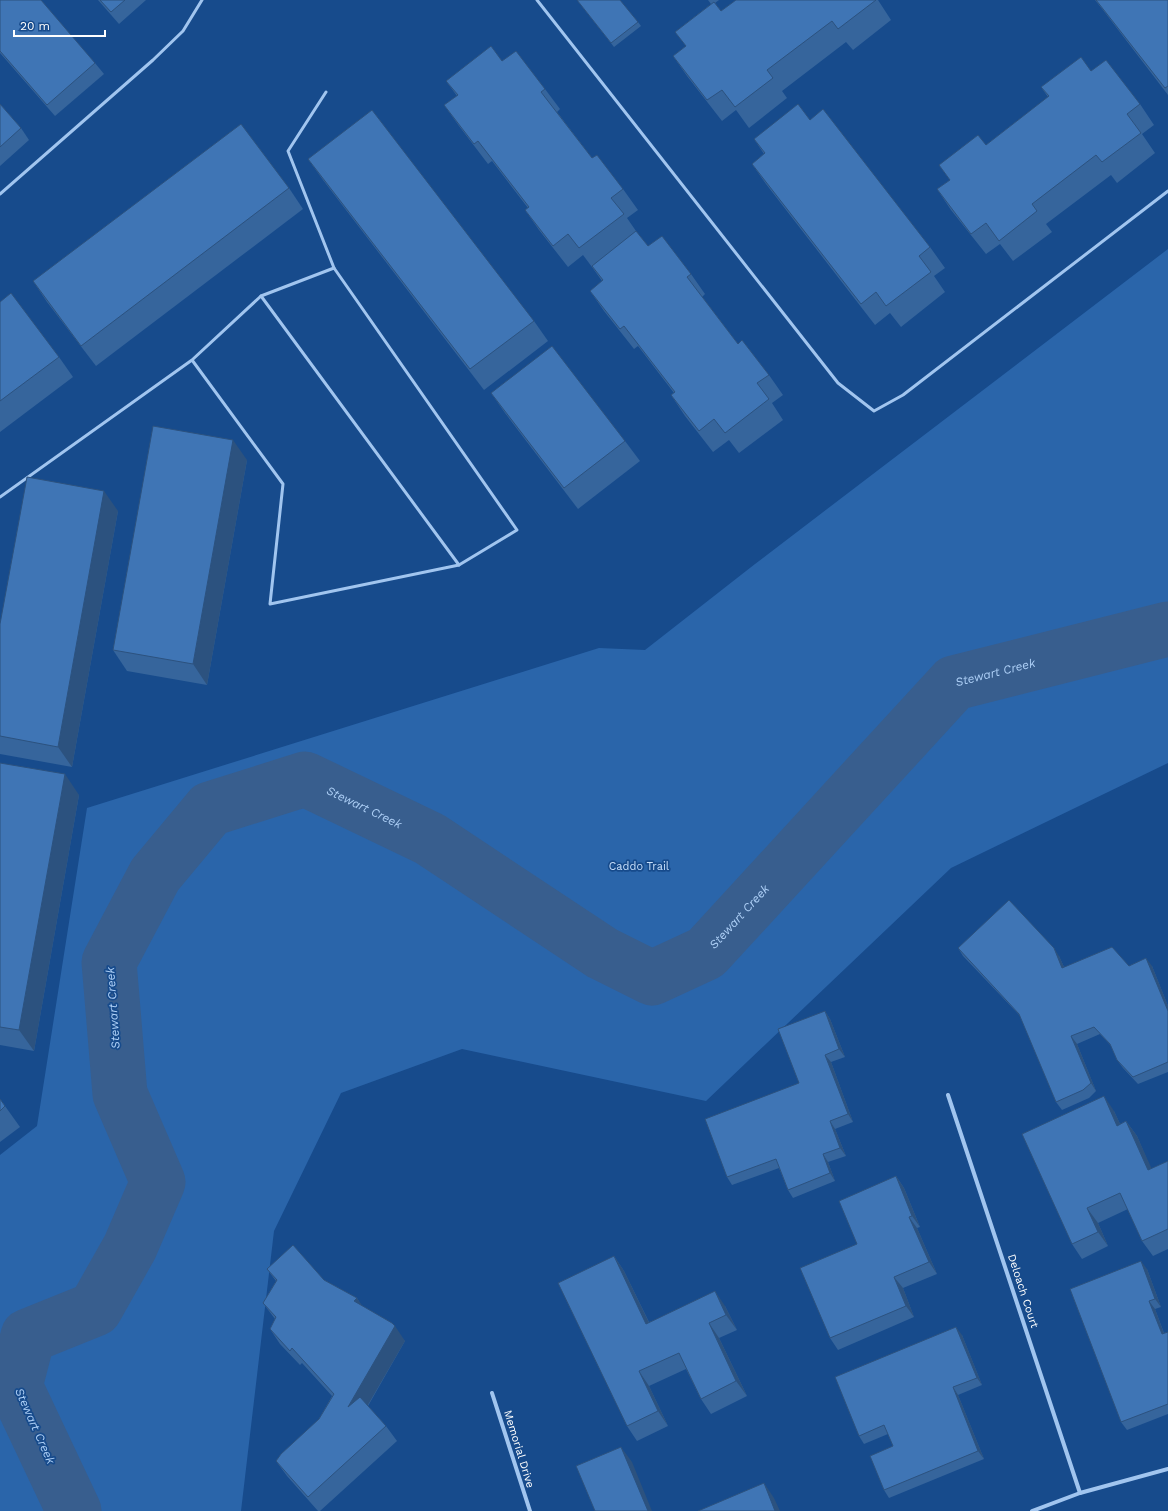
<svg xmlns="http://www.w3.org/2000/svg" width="1168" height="1511" font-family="'Work Sans',sans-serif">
  <rect width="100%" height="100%" fill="#174b8c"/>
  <path fill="#2a65aa" d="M 1168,249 L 1168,763 L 951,868 L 706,1101 L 462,1049 L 341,1093 L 274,1231 L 241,1511 L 0,1511 L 0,1155 L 37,1126 L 87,808 L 599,648 L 645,650 L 755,564 Z"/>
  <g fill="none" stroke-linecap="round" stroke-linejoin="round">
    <path stroke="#385e8e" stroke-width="55" id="s1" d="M 74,1511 L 15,1386 L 28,1336 L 95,1309 L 130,1247 L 158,1182 L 120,1094 L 109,962 L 155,875 L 210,809 L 305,779 L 430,839 L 602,953 L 652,978 L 706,953 L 954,683 L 1168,629"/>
    <g stroke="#a1c5ef" stroke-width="3">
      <path d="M 537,0 L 838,383 L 874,411 L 903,395 L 1168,191"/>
      <path d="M 326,92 L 288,151 L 334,268"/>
      <path d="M 0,194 L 153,60 L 183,31 L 202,0"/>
      <path d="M 261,296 L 459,565"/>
      <path d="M 0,497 L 192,360 L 261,296 L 334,268 L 517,530 L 459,565 L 270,604 L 283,484 L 192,360"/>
    </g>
    <g stroke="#a1c5ef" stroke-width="4">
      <path d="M 948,1095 L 1080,1493"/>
      <path d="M 492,1393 L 530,1511"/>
      <path d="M 1032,1511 L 1080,1493 L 1168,1469"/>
    </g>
  </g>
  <g fill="#36659c">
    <path d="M 0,0 L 95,63 L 104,74 L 55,116 L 0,53 Z"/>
    <path d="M 98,0 L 146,0 L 119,24 Z"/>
    <path d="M 577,0 L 638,22 L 641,26 L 614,47 Z"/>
    <path d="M 708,0 L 719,0 L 715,3 L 721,11 L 736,0 L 878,0 L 891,20 L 853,50 L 846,42 L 782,91 L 787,98 L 749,128 L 736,110 L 722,121 L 687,76 L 673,56 L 686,46 L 675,32 L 711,4 Z"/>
    <path d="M 1095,0 L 1168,0 L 1168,95 L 1103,10 Z"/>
    <path d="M 502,61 L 545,89 L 560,109 L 557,112 L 592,158 L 623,189 L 638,210 L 627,218 L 636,231 L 648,246 L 691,274 L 705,294 L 702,297 L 738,344 L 769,375 L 783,395 L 772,403 L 783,420 L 739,453 L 729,440 L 713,452 L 685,416 L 671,395 L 674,393 L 638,346 L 634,349 L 604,311 L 590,291 L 602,281 L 592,267 L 583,255 L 568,267 L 539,230 L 525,210 L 528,208 L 492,161 L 488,164 L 459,126 L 444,105 L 457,96 L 446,81 Z"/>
    <path d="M 1091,71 L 1140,104 L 1154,125 L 1142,134 L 1155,153 L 1117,183 L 1111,175 L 1046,224 L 1052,232 L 1013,261 L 1000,244 L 986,254 L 951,210 L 937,189 L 950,180 L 939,165 L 986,145 L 1048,97 L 1041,87 Z"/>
    <path d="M 0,104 L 21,128 L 29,140 L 0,166 Z"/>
    <path d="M 810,120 L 930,247 L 945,268 L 934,276 L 945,292 L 901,327 L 890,313 L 875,325 L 766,184 L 752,164 L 764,154 L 754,139 Z"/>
    <path d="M 308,159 L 534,321 L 548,341 L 484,390 L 323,180 Z"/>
    <path d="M 289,188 L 303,209 L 96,366 L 47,302 L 33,281 Z"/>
    <path d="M 0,302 L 59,357 L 73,377 L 0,432 Z"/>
    <path d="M 491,393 L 625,441 L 640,461 L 578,509 L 505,413 Z"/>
    <path d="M 247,460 L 207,685 L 127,671 L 113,650 Z"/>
    <path d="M 118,511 L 72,767 L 0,754 L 0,624 Z"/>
    <path d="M 0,763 L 79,795 L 34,1051 L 0,1045 Z"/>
    <path d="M 958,948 L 1059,956 L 1064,967 L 1129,966 L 1152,966 L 1168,1006 L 1168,1072 L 1138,1084 L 1123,1068 L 1117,1060 L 1112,1047 L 1100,1034 L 1077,1044 L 1096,1091 L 1089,1098 L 1062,1110 L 1056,1102 L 1021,1017 L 963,956 Z"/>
    <path d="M 825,1011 L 830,1019 L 845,1057 L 831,1062 L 853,1122 L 835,1129 L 846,1156 L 828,1162 L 835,1181 L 793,1198 L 788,1190 L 779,1168 L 732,1185 L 727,1177 L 799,1083 Z"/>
    <path d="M 0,1099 L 20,1127 L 0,1142 Z"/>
    <path d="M 1114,1111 L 1120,1124 L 1126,1121 L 1137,1136 L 1151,1169 L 1168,1161 L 1168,1249 L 1153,1256 L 1142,1241 L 1128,1209 L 1098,1223 L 1108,1246 L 1082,1259 L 1072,1244 Z"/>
    <path d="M 896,1176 L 904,1188 L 920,1227 L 917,1228 L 937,1274 L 903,1288 L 914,1317 L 838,1350 L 830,1338 Z"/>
    <path d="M 614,1256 L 624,1271 L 649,1322 L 725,1306 L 737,1330 L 719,1338 L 747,1396 L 711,1414 L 701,1399 L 686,1369 L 649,1386 L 668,1426 L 637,1441 L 627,1426 Z"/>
    <path d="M 267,1269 L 324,1280 L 357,1298 L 361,1305 L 405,1341 L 368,1406 L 386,1426 L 397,1441 L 320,1511 L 318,1511 L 287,1476 L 276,1461 L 319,1419 L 332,1396 L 302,1363 L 300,1365 L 280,1344 L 270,1329 L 275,1319 L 263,1303 L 276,1281 Z"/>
    <path d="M 1147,1269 L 1161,1307 L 1155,1309 L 1164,1333 L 1168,1332 L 1168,1414 L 1127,1430 L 1121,1422 Z"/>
    <path d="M 962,1335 L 982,1385 L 958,1395 L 984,1459 L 889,1498 L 884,1490 L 893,1446 L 888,1434 L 864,1444 L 859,1436 Z"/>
  </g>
  <g fill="#2c527f">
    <path d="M 233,440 L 247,460 L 207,685 L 193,664 Z"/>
    <path d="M 104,491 L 118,511 L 72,767 L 58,747 Z"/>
    <path d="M 65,774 L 79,795 L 34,1051 L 19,1030 Z"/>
    <path d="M 1054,948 L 1059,956 L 1068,976 L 1062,968 Z"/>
    <path d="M 1146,958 L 1152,966 L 1168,1006 L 1168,1011 Z"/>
    <path d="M 825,1011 L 830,1019 L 845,1057 L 839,1049 Z"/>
    <path d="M 1071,1036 L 1077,1044 L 1096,1091 L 1091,1083 Z"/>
    <path d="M 825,1055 L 831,1062 L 853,1122 L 848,1114 Z"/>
    <path d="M 1104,1096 L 1114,1111 L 1128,1141 L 1117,1126 Z"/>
    <path d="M 830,1121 L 835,1129 L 846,1156 L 840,1148 Z"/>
    <path d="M 1126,1121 L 1137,1136 L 1159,1185 L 1148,1170 Z"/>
    <path d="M 823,1154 L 828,1162 L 835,1181 L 830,1173 Z"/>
    <path d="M 896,1176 L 904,1188 L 920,1227 L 912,1216 Z"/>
    <path d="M 1087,1208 L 1098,1223 L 1108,1246 L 1098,1232 Z"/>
    <path d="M 909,1217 L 917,1228 L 937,1274 L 929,1262 Z"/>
    <path d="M 614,1256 L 624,1271 L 657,1339 L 646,1324 Z"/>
    <path d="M 1141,1261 L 1147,1269 L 1161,1307 L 1155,1299 Z"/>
    <path d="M 894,1277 L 903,1288 L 914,1317 L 906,1306 Z"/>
    <path d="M 715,1291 L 725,1306 L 737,1330 L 726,1315 Z"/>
    <path d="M 357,1298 L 367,1313 L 354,1301 Z"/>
    <path d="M 1149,1301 L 1155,1309 L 1167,1342 L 1162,1334 Z"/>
    <path d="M 709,1323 L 719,1338 L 747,1396 L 736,1381 Z"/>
    <path d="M 395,1326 L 405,1341 L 358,1422 L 348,1407 Z"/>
    <path d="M 956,1327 L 962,1335 L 982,1385 L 977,1378 Z"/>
    <path d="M 639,1371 L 649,1386 L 668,1426 L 658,1411 Z"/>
    <path d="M 953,1387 L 958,1395 L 984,1459 L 978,1451 Z"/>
    <path d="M 621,1447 L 632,1462 L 652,1511 L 648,1511 Z"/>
    <path d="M 764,1483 L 774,1498 L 780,1511 L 775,1511 Z"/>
  </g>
  <g fill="#3f75b5" stroke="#2c527f">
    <path d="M 0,0 L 41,0 L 95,63 L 47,105 L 0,51 Z"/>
    <path d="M 100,0 L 125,0 L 111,12 Z"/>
    <path d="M 577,0 L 620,0 L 638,22 L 611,43 Z"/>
    <path d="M 736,0 L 876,0 L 838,29 L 832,21 L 767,70 L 773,78 L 735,107 L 722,90 L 707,100 L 673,56 L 686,46 L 675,32 L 714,2 L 721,11 Z"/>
    <path d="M 1096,0 L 1168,0 L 1168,86 L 1165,88 Z"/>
    <path d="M 491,46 L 502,61 L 516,51 L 545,89 L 541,92 L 592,158 L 597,155 L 623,189 L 611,198 L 624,214 L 579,248 L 568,234 L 553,246 L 525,210 L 529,207 L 478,141 L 474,144 L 444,105 L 458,95 L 446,81 Z"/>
    <path d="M 1081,57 L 1091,71 L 1106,60 L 1140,104 L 1127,114 L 1141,133 L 1102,162 L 1096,155 L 1032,204 L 1037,211 L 999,241 L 986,223 L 971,234 L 937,189 L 950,180 L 939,165 L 978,135 L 986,145 L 1049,96 L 1041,87 Z"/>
    <path d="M 0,104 L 21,128 L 0,147 Z"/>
    <path d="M 798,104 L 810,120 L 823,109 L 930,247 L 919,256 L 931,272 L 886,306 L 876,292 L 861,304 L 752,164 L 765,153 L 754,139 Z"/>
    <path d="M 372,110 L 534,321 L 470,369 L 308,159 Z"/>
    <path d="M 241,124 L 289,188 L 81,346 L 33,281 Z"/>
    <path d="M 636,231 L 648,246 L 662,236 L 691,274 L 687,277 L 738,344 L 742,340 L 769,375 L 757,383 L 769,399 L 725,433 L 714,419 L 699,431 L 671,395 L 675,392 L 624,326 L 620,329 L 590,291 L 603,280 L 592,266 Z"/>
    <path d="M 11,293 L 59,357 L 0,401 L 0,302 Z"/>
    <path d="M 552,346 L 625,441 L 564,488 L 491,393 Z"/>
    <path d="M 153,426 L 233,440 L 193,664 L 113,650 Z"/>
    <path d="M 27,477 L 104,491 L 58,747 L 0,736 L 0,624 Z"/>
    <path d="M 0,763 L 65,774 L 19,1030 L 0,1027 Z"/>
    <path d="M 1009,900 L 1054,948 L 1062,968 L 1112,947 L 1129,966 L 1146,958 L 1168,1011 L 1168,1062 L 1133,1077 L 1117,1060 L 1110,1044 L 1094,1027 L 1071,1036 L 1091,1083 L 1083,1090 L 1056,1102 L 1019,1014 L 958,948 Z"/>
    <path d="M 825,1011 L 839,1049 L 825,1055 L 848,1114 L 830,1121 L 840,1148 L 823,1154 L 830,1173 L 788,1190 L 776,1159 L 727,1177 L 705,1119 L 799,1083 L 778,1029 Z"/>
    <path d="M 1104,1096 L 1117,1126 L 1126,1121 L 1148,1170 L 1168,1161 L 1168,1229 L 1142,1241 L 1120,1193 L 1087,1208 L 1098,1232 L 1072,1244 L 1022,1134 Z"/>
    <path d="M 0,1099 L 5,1106 L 0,1111 Z"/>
    <path d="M 896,1176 L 912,1216 L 909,1217 L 929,1262 L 894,1277 L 906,1306 L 830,1338 L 800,1268 L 857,1244 L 839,1201 Z"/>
    <path d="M 293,1245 L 324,1280 L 357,1298 L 354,1301 L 392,1323 L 395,1326 L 348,1407 L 360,1397 L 386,1426 L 308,1497 L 276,1461 L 281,1454 L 319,1419 L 334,1394 L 292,1348 L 290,1351 L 270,1329 L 276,1317 L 263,1303 L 277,1280 L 267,1269 Z"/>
    <path d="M 614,1256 L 646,1324 L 715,1291 L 726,1315 L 709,1323 L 736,1381 L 701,1399 L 679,1353 L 639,1371 L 658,1411 L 627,1426 L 558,1283 Z"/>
    <path d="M 1141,1261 L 1155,1299 L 1149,1301 L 1162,1334 L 1168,1332 L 1168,1404 L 1121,1422 L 1070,1289 Z"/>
    <path d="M 956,1327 L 977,1378 L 953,1387 L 978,1451 L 884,1490 L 870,1456 L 893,1446 L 884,1425 L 859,1436 L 835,1377 Z"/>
    <path d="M 621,1447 L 648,1511 L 595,1511 L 576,1466 Z"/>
    <path d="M 764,1483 L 775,1511 L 698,1511 Z"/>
  </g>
  <g text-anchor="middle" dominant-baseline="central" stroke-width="3.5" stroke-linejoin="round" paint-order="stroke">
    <g font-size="11" fill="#c7dffb" stroke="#174b8c">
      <text x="639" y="866">Caddo Trail</text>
    </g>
    <g font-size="11" fill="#fff" stroke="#174b8c">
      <text transform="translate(1023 1291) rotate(72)">Deloach Court</text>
      <text transform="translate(519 1449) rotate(73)">Memorial Drive</text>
    </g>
    <g font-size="12" font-style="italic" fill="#adcff6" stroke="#174b8c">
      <text stroke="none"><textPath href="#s1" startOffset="1786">Stewart Creek</textPath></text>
      <text stroke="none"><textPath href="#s1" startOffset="982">Stewart Creek</textPath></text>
      <text stroke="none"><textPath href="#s1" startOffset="1426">Stewart Creek</textPath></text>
      <text transform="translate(113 1008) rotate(-94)">Stewart Creek</text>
      <text transform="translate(35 1426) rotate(66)">Stewart Creek</text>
    </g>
  </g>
  <path d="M14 30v6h91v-6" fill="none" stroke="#ffffff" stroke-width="2"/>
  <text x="20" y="30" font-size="12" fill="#ffffff" stroke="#174b8c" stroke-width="3" paint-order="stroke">20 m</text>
</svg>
